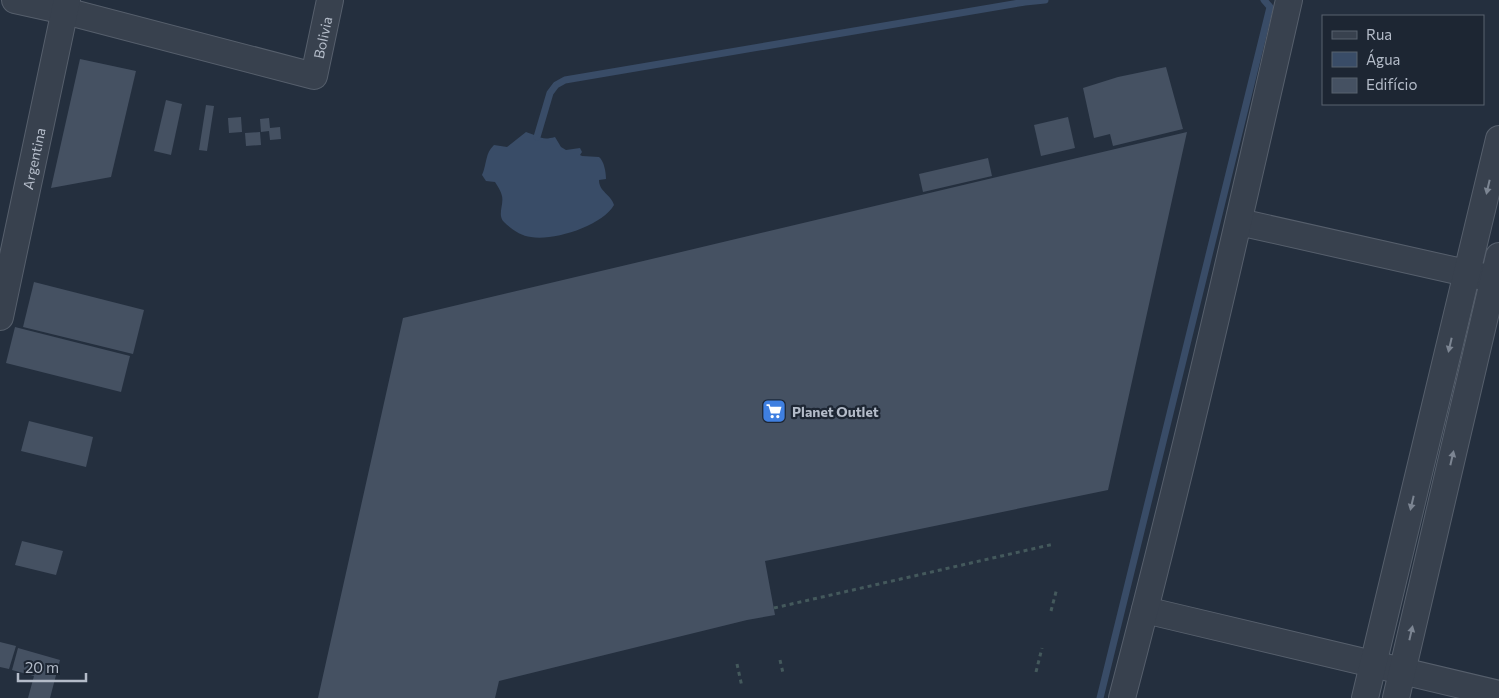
<svg xmlns="http://www.w3.org/2000/svg" width="1499" height="698" font-family="Commissioner,sans-serif">
  <rect width="100%" height="100%" fill="#242f3e"/>
  <path fill="#394c67" d="M 526,132 C 539,136 541,141 555,137 L 561,147 L 566,150 L 580,148 L 582,152 L 580,155 L 582,156 L 599,157 C 604,161 606,172 606,179 L 599,180 C 599,192 611,194 614,205 C 602,226 554,241 531,237 C 521,236 511,229 504,222 C 497,215 504,205 502,196 C 501,191 498,187 495,182 L 486,181 L 482,175 C 487,164 485,153 494,145 L 507,147 Z"/>
  <g fill="none" stroke-linecap="round" stroke-linejoin="round">
    <g stroke="#394c67" stroke-width="7">
      <path d="M 537,137 L 550,93 L 556,85 L 565,80 L 1025,2 L 1045,0"/>
      <path d="M 1100,698 L 1270,7 L 1264,0"/>
    </g>
  </g>
  <g fill="#455162">
    <path d="M 80,59 L 136,71 L 111,177 L 51,188 Z"/>
    <path d="M 1166,67 L 1183,129 L 1113,146 L 1110,134 L 1094,138 L 1083,88 L 1118,77 Z"/>
    <path d="M 166,100 L 182,104 L 171,155 L 154,151 Z"/>
    <path d="M 206,105 L 214,106 L 207,151 L 199,150 Z"/>
    <path d="M 241,117 L 242,132 L 229,133 L 228,118 Z"/>
    <path d="M 1068,117 L 1075,148 L 1041,156 L 1034,125 Z"/>
    <path d="M 269,118 L 270,128 L 280,127 L 281,139 L 270,140 L 269,131 L 261,132 L 260,119 Z"/>
    <path d="M 260,132 L 261,145 L 246,146 L 245,133 Z"/>
    <path d="M 1187,132 L 1108,490 L 765,561 L 775,615 L 747,620 L 499,681 L 495,698 L 318,698 L 403,318 Z"/>
    <path d="M 988,158 L 992,176 L 923,192 L 919,174 Z"/>
    <path d="M 34,282 L 144,310 L 133,354 L 23,327 Z"/>
    <path d="M 15,327 L 130,356 L 121,392 L 6,363 Z"/>
    <path d="M 29,421 L 93,437 L 86,467 L 21,451 Z"/>
    <path d="M 22,541 L 63,551 L 56,575 L 15,565 Z"/>
    <path d="M 0,642 L 16,646 L 9,669 L 0,667 Z"/>
    <path d="M 18,648 L 60,660 L 50,698 L 28,698 L 34,676 L 12,670 Z"/>
  </g>
  <g fill="none" stroke-linecap="round" stroke-linejoin="round">
    <g stroke="#565f6c" stroke-width="28">
      <g id="street">
        <path id="s1" d="M 15,0 L 65,11 L 314,76 L 330,0"/>
        <path d="M 1239,222 L 1484,277"/>
        <path id="s2" d="M 0,317 L 67,0"/>
        <path d="M 1145,610 L 1499,694"/>
        <path d="M 1122,698 C 1183,467 1236,233 1289,0"/>
        <path d="M 1365,698 L 1499,139"/>
        <path d="M 1396,698 L 1499,256"/>
      </g>
    </g>
    <g stroke="#44595c" stroke-width="3" stroke-dasharray="4 4" stroke-linecap="butt">
      <path d="M 774,608 L 1054,544"/>
      <path d="M 1051,611 L 1057,588"/>
      <path d="M 780,660 L 783,673"/>
      <path d="M 737,664 L 742,687"/>
      <path d="M 1036,672 L 1042,648"/>
    </g>
    <use href="#street" stroke="#38414e" stroke-width="26"/>
  </g>
  <defs><path id="oneway-solid" d="M-6-.8H1V-3.2L6.5 0L1 3.2V.8H-6Z" transform="scale(1.25)"/></defs>
  <g fill="#7c8592">
    <use href="#oneway-solid" transform="translate(1488 187) rotate(103)"/>
    <use href="#oneway-solid" transform="translate(1450 345) rotate(103)"/>
    <use href="#oneway-solid" transform="translate(1452 458) rotate(-77)"/>
    <use href="#oneway-solid" transform="translate(1412 503) rotate(103)"/>
    <use href="#oneway-solid" transform="translate(1411 633) rotate(-77)"/>
  </g>
  <defs>
    <g id="supermarket-square" transform="scale(1.25)"><rect x="-9" y="-9" width="18" height="18" rx="4" fill="#3f7fe0" stroke="#1d2633"/><path d="M-6-5.5h2.5l.6 2H6L4.5 2H-2.5L-4.4-4H-6ZM-1.5 3.2a1.3 1.3 0 1 0 .1 0ZM3 3.2a1.3 1.3 0 1 0 .1 0Z" fill="#fff"/></g>
  </defs>
  <g fill-rule="evenodd">
    <use href="#supermarket-square" x="774" y="411"/>
  </g>
  <g text-anchor="middle" dominant-baseline="central" stroke-width="4.5" stroke-linejoin="round" paint-order="stroke">
    <g font-size="14" fill="#b4bcc9" stroke="#1d2633">
      <text stroke="none"><textPath href="#s1" startOffset="348">Bolivia</textPath></text>
      <text stroke="none"><textPath href="#s2" startOffset="162">Argentina</textPath></text>
    </g>
    <g font-size="14" font-weight="bold" fill="#b4bcc9" stroke="#1d2633" text-anchor="start">
      <text x="792" y="411">Planet Outlet</text>
    </g>
  </g>
  <rect x="1322" y="15" width="162" height="90" fill="#1d2633" stroke="#59626f"/>
  <rect x="1332" y="31" width="25" height="8" fill="#38414e" stroke="#59626f"/>
  <text x="1366" y="40" font-size="15" fill="#b4bcc9">Rua</text>
  <rect x="1332" y="52" width="25" height="15" fill="#394c67" stroke="#59626f"/>
  <text x="1366" y="65" font-size="15" fill="#b4bcc9">Água</text>
  <rect x="1332" y="78" width="25" height="15" fill="#455162" stroke="#59626f"/>
  <text x="1366" y="90" font-size="15" fill="#b4bcc9">Edifício</text>
  <path d="M18 673v8h68v-8" fill="none" stroke="#b4bcc9" stroke-width="2.5"/>
  <text x="25" y="673" font-size="15" fill="#b4bcc9" stroke="#1d2633" stroke-width="4" paint-order="stroke">20 m</text>
</svg>
